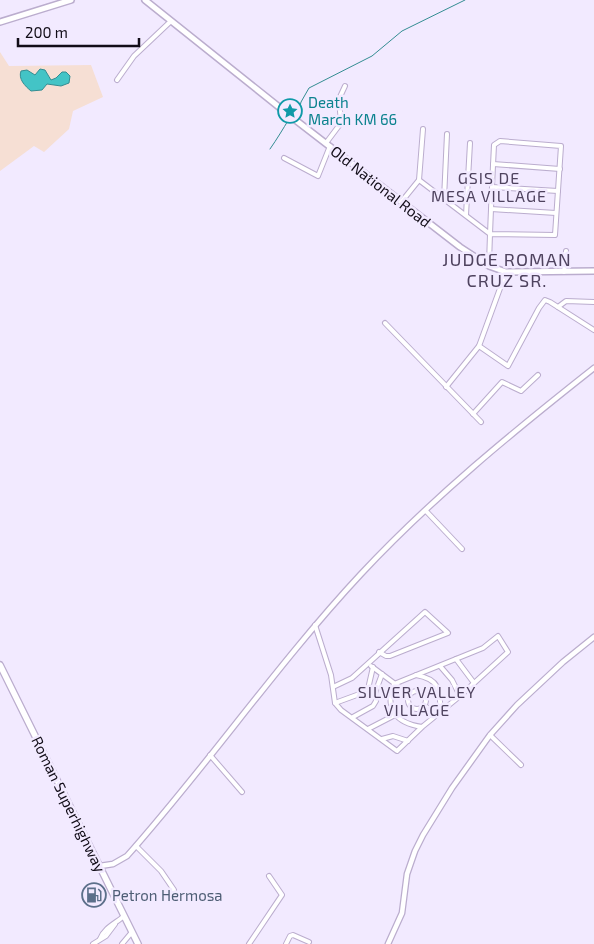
<svg xmlns="http://www.w3.org/2000/svg" width="594" height="944" font-family="'Exo 2',sans-serif">
  <rect width="100%" height="100%" fill="#f2eaff"/>
  <path fill="#f6dfd4" d="M 0,52 L 9,66 L 91,65 L 103,97 L 73,111 L 69,129 L 44,152 L 34,146 L 0,171 Z"/>
  <path fill="#43c4c6" stroke="#348d92" d="M 40,69 L 45,70 L 51,80 L 56,78 L 62,72 L 66,72 L 70,76 L 69,83 L 61,86 L 47,84 L 42,90 L 31,91 C 25,86 18,79 21,71 L 27,70 L 35,75 Z"/>
  <g fill="none" stroke-linecap="round" stroke-linejoin="round">
    <g stroke="#348d92" stroke-width="1">
      <path d="M 292,116 L 300,106 L 301,102 L 309,88 L 372,56 L 402,31 L 465,0"/>
      <path d="M 270,149 C 277,139 283,129 289,119"/>
    </g>
    <g stroke="#bbadce" stroke-width="6">
      <g id="minor">
        <path d="M 117,80 L 134,56 L 171,21"/>
        <path d="M 326,143 L 341,123 L 339,99 L 345,86"/>
        <path d="M 284,158 L 318,176 L 330,146"/>
        <path d="M 493,164 L 560,169"/>
        <path d="M 419,180 L 423,129"/>
        <path d="M 492,187 L 558,191"/>
        <path d="M 444,199 L 447,134"/>
        <path d="M 402,201 L 419,180 L 490,234 L 555,235 L 561,146 L 500,141 L 494,145 C 492,185 490,226 489,266"/>
        <path d="M 491,209 L 556,213"/>
        <path d="M 466,215 L 470,143"/>
        <path d="M 564,272 L 566,251"/>
        <path d="M 558,307 L 566,301 L 594,302"/>
        <path d="M 385,323 L 481,422"/>
        <path d="M 479,346 L 508,366 L 539,308 L 545,300 L 550,302 L 594,330"/>
        <path d="M 446,387 L 479,346 L 506,272"/>
        <path d="M 473,414 L 502,382 L 521,391 L 538,375"/>
        <path d="M 426,511 L 462,549"/>
        <path d="M 315,625 L 331,675 L 335,703 L 341,710 L 397,751 L 422,727 L 460,696 L 508,652 L 498,636 L 483,648 L 394,684 C 384,709 396,723 422,727"/>
        <path d="M 456,659 L 474,683"/>
        <path d="M 371,666 L 410,695"/>
        <path d="M 440,666 L 452,680 L 460,696"/>
        <path d="M 416,675 C 439,679 441,690 440,711"/>
        <path d="M 333,687 L 352,678 L 425,612 L 448,633 L 390,656 L 386,656 L 379,652"/>
        <circle cx="417" cy="700" r="9"/>
        <path d="M 335,703 L 365,692 L 368,689 L 373,667"/>
        <path d="M 424,705 L 436,715"/>
        <path d="M 353,717 L 373,706 L 376,701 L 375,693 L 382,674"/>
        <path d="M 368,729 L 395,715"/>
        <path d="M 490,735 L 521,765"/>
        <path d="M 382,739 L 393,736 L 408,741"/>
        <path d="M 210,755 L 242,792"/>
        <path d="M 136,846 L 161,871 L 174,890"/>
        <path d="M 100,939 C 104,928 116,923 124,916"/>
        <path d="M 93,944 L 106,936 L 115,924"/>
        <path d="M 122,944 L 132,932"/>
        <path d="M 249,944 L 282,895 L 269,876"/>
        <path d="M 286,944 L 290,936 L 293,935 L 309,942"/>
      </g>
    </g>
    <g stroke="#bbadce" stroke-width="7">
      <g id="tertiary">
        <path d="M 100,866 L 113,864 L 127,856 C 208,765 278,663 361,574 C 432,498 513,432 594,368"/>
        <path d="M 388,944 L 402,913 L 407,874 L 415,851 L 423,835 L 452,788 L 490,735 L 517,705 L 563,662 L 594,637"/>
      </g>
    </g>
    <g stroke="#bbadce" stroke-width="8">
      <g id="secondary">
        <path d="M 145,0 L 289,115 L 460,247 L 489,266 L 506,272 L 594,271"/>
        <path d="M 0,22 L 71,0"/>
      </g>
    </g>
    <g stroke="#bbadce" stroke-width="8">
      <path id="primary" d="M 0,665 L 138,944"/>
    </g>
    <use href="#minor" stroke="#fff" stroke-width="4"/>
    <use href="#tertiary" stroke="#fff" stroke-width="4.5"/>
    <use href="#secondary" stroke="#fff" stroke-width="5"/>
    <use href="#primary" stroke="#fff" stroke-width="5.5"/>
  </g>
  <defs>
    <g id="sight-ring" transform="scale(1.25)"><circle r="9.5" fill="#f2eaff" stroke="#0f9aa8" stroke-width="1.5"/><path d="M0-6L1.8-2.2L6-1.7L2.9 1.2L3.7 5.4L0 3.3L-3.7 5.4L-2.9 1.2L-6-1.7L-1.8-2.2Z" fill="#0f9aa8"/></g>
    <g id="fuel-ring" transform="scale(1.25)"><circle r="9.5" fill="#f2eaff" stroke="#5c6f8a" stroke-width="1.5"/><path d="M-5.5-6h7V0h2V4h1.3V-2.5L3-4.5l.8-.8L6-3V5H2.5V1h-1V6h-7ZM-4.2-4.7v3.2H.2V-4.7Z" fill="#5c6f8a"/></g>
  </defs>
  <g fill-rule="evenodd">
    <use href="#sight-ring" x="290" y="111"/>
    <use href="#fuel-ring" x="94" y="895"/>
  </g>
  <g text-anchor="middle" dominant-baseline="central" stroke-width="5" stroke-linejoin="round" paint-order="stroke">
    <g font-size="15" fill="#0d838f" stroke="#f2eaff" text-anchor="start">
      <text x="308" y="102">Death<tspan x="308" dy="17">March KM 66</tspan></text>
    </g>
    <g font-size="15" fill="#120d18" stroke="#f2eaff">
      <text transform="translate(381 186) rotate(38)">Old National Road</text>
      <text transform="translate(69 804) rotate(64)">Roman Superhighway</text>
    </g>
    <g font-size="15" fill="#4e5e75" stroke="#f2eaff" text-anchor="start">
      <text x="112" y="895">Petron Hermosa</text>
    </g>
    <g font-size="16" letter-spacing="1" fill="#4f435f" stroke="#f2eaff">
      <text x="489" y="177">GSIS DE<tspan x="489" dy="18">MESA VILLAGE</tspan></text>
      <text x="417" y="691">SILVER VALLEY<tspan x="417" dy="18">VILLAGE</tspan></text>
    </g>
    <g font-size="18" letter-spacing="1" fill="#4f435f" stroke="#f2eaff">
      <text x="507" y="259">JUDGE ROMAN<tspan x="507" dy="21">CRUZ SR.</tspan></text>
    </g>
  </g>
  <path d="M18 38v8h121v-8" fill="none" stroke="#120d18" stroke-width="2.5"/>
  <text x="25" y="38" font-size="15" fill="#120d18" stroke="#f2eaff" stroke-width="4" paint-order="stroke">200 m</text>
</svg>
